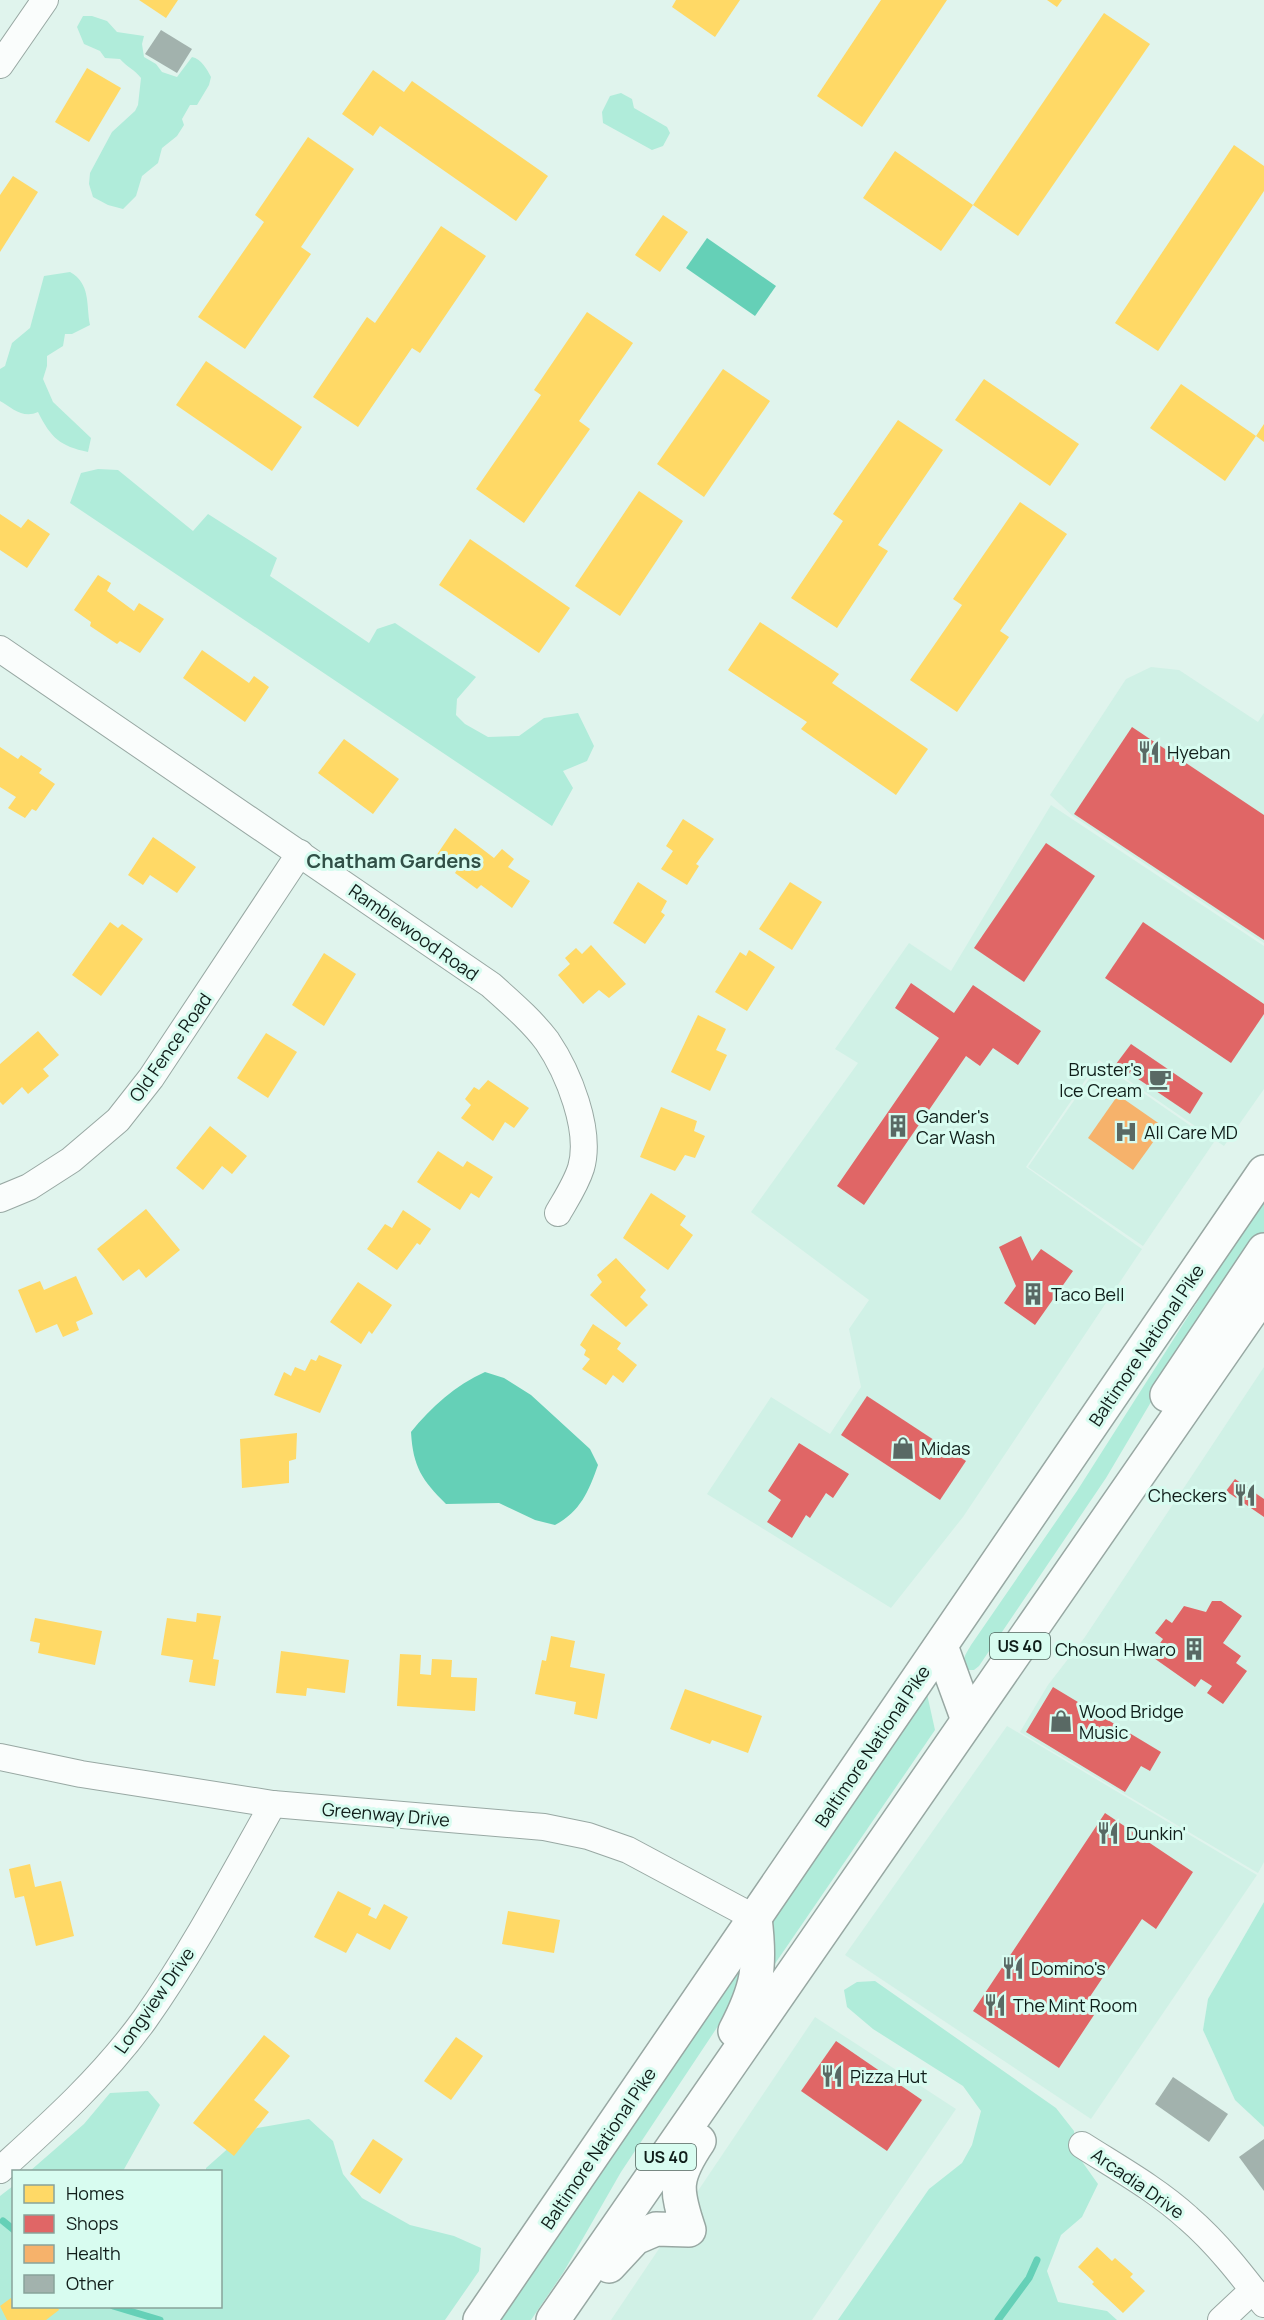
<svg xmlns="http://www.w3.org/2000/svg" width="1264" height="2320" font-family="Manrope,sans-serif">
  <rect width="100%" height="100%" fill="#e0f4ed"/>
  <g fill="#d0f1e6">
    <path d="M 1151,667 L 1179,670 L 1258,722 L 1264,713 L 1264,943 L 1073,816 L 1050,795 L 1126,679 Z"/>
    <path d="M 1051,805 L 1264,946 L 1264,1089 L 1224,1146 L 1099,1060 L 1026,1167 L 1142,1249 L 963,1517 L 891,1608 L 707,1494 L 771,1397 L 830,1434 L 861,1387 L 849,1329 L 869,1300 L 751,1212 L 858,1063 L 835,1049 L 909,943 L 951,971 Z"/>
    <path d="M 1100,1063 L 1214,1142 L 1143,1246 L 1028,1167 Z"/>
    <path d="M 1264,1367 L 1264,1862 L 1258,1873 L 1020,1732 L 1048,1685 L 1085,1637 Z"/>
    <path d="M 1007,1726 L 1257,1875 L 1091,2119 L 845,1955 Z"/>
    <path d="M 815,2017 L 956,2109 L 812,2320 L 611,2320 Z"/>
  </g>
  <g fill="#b0ecda">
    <path d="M 83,16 L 92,16 L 107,21 L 117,32 L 144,36 L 142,44 L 144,57 L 156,64 L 162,72 L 177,77 L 192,57 C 201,59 207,69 211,77 L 209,85 L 197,105 L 190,105 L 182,119 L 184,125 L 177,136 L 162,148 L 158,163 L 142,176 L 136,196 L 123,209 L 108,205 L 93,197 L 89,184 L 90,173 L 112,132 L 135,111 L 138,105 L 141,78 C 135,70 127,67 120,59 L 105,58 L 100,51 L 84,44 L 77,27 Z"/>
    <path d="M 621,93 L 632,99 L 634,108 L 667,127 L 670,133 L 663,146 L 652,150 L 603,123 L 602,112 L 610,96 Z"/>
    <path d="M 70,272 C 91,284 86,304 90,325 L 72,334 L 65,334 L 63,346 L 47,356 L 47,366 L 43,379 L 53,402 L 91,438 L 88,452 C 60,446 51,438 38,412 C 23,419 12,408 0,401 L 0,369 L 5,366 L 12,343 L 30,328 L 44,276 Z"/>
    <path d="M 98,469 L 118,470 L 193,531 L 208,514 L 277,558 L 270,576 L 369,643 L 377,629 L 395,623 L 476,677 L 457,699 L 456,715 L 465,724 L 488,737 L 519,736 L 544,718 L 578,713 L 594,746 L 587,761 L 563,771 L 573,788 L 552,826 L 70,503 L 81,473 Z"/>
    <path d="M 1264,1197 L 1264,1235 L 1151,1402 L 1106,1478 L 979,1666 L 974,1670 L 968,1670 C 959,1662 966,1654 971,1645 L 1077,1491 Z"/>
    <path d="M 927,1694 L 935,1730 L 770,1971 L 766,1928 Z"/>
    <path d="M 1264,1902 L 1264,2127 L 1235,2100 L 1203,2030 L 1208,1999 Z"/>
    <path d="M 743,1964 L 736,1999 L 621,2172 L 563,2273 L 531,2320 L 498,2320 Z"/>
    <path d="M 875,1981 L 1056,2108 L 1074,2131 L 1076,2153 L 1098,2184 L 1082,2217 L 1061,2235 L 1047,2271 L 1058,2302 L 1107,2311 L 1117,2320 L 838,2320 L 929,2189 L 962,2163 L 972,2145 L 981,2111 L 963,2086 L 873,2029 L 847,2007 L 844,1990 L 857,1982 Z"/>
    <path d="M 148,2091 L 160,2105 L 123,2171 L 30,2171 L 84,2124 L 110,2093 Z"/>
    <path d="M 309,2119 L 333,2141 L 343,2174 L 362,2198 L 410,2225 L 454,2236 L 481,2248 L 479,2271 L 445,2320 L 0,2320 L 0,2196 L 13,2186 L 14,2306 L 220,2306 L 220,2172 L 206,2171 L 206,2168 L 232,2145 L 257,2128 Z"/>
  </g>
  <g fill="#65d0b7">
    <path d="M 707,238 L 776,286 L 755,316 L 686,268 Z"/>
    <path d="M 485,1372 L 504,1378 L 531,1395 L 590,1449 L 598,1465 C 589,1491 580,1512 555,1525 L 535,1520 L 499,1503 L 446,1504 C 422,1480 413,1467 411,1432 C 431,1407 456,1385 485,1372 Z"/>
  </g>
  <g fill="#ffd966">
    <path d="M 139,0 L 178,0 L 166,18 Z"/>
    <path d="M 676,0 L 740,0 L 715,37 L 672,7 Z"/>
    <path d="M 881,0 L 947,0 L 862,127 L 817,96 Z"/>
    <path d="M 1047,0 L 1062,0 L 1057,7 Z"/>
    <path d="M 1104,13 L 1150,44 L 1018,236 L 973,205 Z"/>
    <path d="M 87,68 L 121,88 L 89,142 L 55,122 Z"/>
    <path d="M 373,70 L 404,92 L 412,81 L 548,176 L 516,221 L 380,126 L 373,136 L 342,114 Z"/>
    <path d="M 308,137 L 354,169 L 301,247 L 311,254 L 245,349 L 198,317 L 264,222 L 255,215 Z"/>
    <path d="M 1234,145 L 1264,166 L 1264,191 L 1158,351 L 1115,323 Z"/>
    <path d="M 895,151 L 973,205 L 941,251 L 863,198 Z"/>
    <path d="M 13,176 L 38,192 L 0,252 L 0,195 Z"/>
    <path d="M 663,215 L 688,232 L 660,272 L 635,255 Z"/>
    <path d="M 441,226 L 486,256 L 420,353 L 412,348 L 358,427 L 313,397 L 367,317 L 375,323 Z"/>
    <path d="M 587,312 L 633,343 L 579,421 L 590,429 L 524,523 L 476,489 L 541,395 L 534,390 Z"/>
    <path d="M 206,361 L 302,427 L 272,471 L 176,405 Z"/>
    <path d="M 723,369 L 770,401 L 704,497 L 657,464 Z"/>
    <path d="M 984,379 L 1079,444 L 1050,486 L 955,420 Z"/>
    <path d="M 1181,384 L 1256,436 L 1225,481 L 1150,428 Z"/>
    <path d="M 898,420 L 943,450 L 878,545 L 888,551 L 837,628 L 791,598 L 843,521 L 833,514 Z"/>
    <path d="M 1264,424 L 1264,442 L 1256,436 Z"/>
    <path d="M 639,491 L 683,521 L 620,616 L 575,586 Z"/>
    <path d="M 1020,502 L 1067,534 L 1000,631 L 1009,637 L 957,712 L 910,680 L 962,605 L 953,599 Z"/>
    <path d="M 0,514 L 21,528 L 28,519 L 50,534 L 27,568 L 0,550 Z"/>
    <path d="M 470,539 L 570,608 L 539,653 L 439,585 Z"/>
    <path d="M 98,575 L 111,583 L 107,591 L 134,611 L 139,603 L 164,619 L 140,653 L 120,641 L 117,644 L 90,626 L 91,622 L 74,610 Z"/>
    <path d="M 760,622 L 839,674 L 832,683 L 928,749 L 896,795 L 801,729 L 807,722 L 728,670 Z"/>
    <path d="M 202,650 L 249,683 L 254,676 L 269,687 L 245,722 L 183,678 Z"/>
    <path d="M 344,739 L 399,779 L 373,814 L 318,773 Z"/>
    <path d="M 0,747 L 18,759 L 21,755 L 42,769 L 39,773 L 55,784 L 36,811 L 32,809 L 25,818 L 8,808 L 16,797 L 0,787 Z"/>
    <path d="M 683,819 L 714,839 L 696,864 L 699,866 L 687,885 L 661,869 L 673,851 L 666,846 Z"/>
    <path d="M 455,828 L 494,858 L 502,849 L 514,859 L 508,867 L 530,881 L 512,908 L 481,885 L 477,889 L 455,873 L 457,870 L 436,856 Z"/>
    <path d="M 153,837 L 196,867 L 177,893 L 150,875 L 143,885 L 128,875 Z"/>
    <path d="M 638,882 L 667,901 L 661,912 L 665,915 L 645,944 L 613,923 Z"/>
    <path d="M 790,882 L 822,902 L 792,950 L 759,929 Z"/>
    <path d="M 110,922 L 118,928 L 122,924 L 143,939 L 101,996 L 72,975 Z"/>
    <path d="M 591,945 L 626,984 L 609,998 L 599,990 L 583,1004 L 558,975 L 570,964 L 565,958 L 576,948 L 582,954 Z"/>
    <path d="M 749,950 L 775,967 L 747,1011 L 715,992 L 740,952 L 746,956 Z"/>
    <path d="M 324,953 L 356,974 L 324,1026 L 292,1005 Z"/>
    <path d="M 698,1015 L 726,1029 L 716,1050 L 727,1055 L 710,1091 L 671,1072 Z"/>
    <path d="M 38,1031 L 59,1055 L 43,1069 L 49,1076 L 28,1094 L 22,1087 L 3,1105 L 0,1102 L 0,1064 Z"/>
    <path d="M 266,1033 L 297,1052 L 268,1098 L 237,1078 Z"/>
    <path d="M 488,1080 L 529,1108 L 514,1128 L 505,1122 L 493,1141 L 461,1118 L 471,1105 L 465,1099 L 474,1087 L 479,1090 Z"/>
    <path d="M 661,1107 L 697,1121 L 694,1131 L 705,1136 L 695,1158 L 685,1155 L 675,1171 L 640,1157 Z"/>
    <path d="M 210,1126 L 247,1156 L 232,1174 L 222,1166 L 203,1190 L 176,1168 Z"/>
    <path d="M 438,1151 L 463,1167 L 467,1161 L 493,1177 L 479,1198 L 471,1193 L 460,1210 L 417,1182 Z"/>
    <path d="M 651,1193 L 686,1216 L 680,1225 L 693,1235 L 668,1270 L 623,1238 Z"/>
    <path d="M 146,1209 L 180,1250 L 146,1278 L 139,1269 L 123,1281 L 97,1249 Z"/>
    <path d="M 403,1210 L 431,1229 L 420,1245 L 417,1243 L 397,1270 L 367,1249 L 385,1224 L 392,1228 Z"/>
    <path d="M 616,1258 L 646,1290 L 640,1297 L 648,1305 L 626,1327 L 590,1295 L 602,1282 L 597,1275 Z"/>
    <path d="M 76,1276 L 93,1314 L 76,1322 L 79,1330 L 63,1337 L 57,1324 L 36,1333 L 18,1290 L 40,1281 L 44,1290 Z"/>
    <path d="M 358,1282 L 392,1305 L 372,1334 L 369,1331 L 361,1344 L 330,1322 Z"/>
    <path d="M 593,1324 L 621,1343 L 617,1349 L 637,1365 L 623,1383 L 613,1375 L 606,1385 L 582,1369 L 590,1359 L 584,1355 L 586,1350 L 580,1345 Z"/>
    <path d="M 319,1355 L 342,1365 L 320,1413 L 274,1395 L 284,1372 L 291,1376 L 295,1367 L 305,1371 L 311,1359 L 316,1361 Z"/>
    <path d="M 297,1433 L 296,1459 L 289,1461 L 289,1483 L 242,1488 L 240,1439 Z"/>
    <path d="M 197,1613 L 221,1616 L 213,1659 L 219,1660 L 215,1686 L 189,1682 L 193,1660 L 161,1655 L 167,1618 L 196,1622 Z"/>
    <path d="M 35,1618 L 102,1631 L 95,1665 L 38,1653 L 40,1643 L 30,1641 Z"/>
    <path d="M 551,1636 L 575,1641 L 570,1667 L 605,1674 L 597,1719 L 574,1714 L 576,1702 L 535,1694 L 542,1660 L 546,1661 Z"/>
    <path d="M 281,1651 L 349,1660 L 345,1693 L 307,1688 L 306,1696 L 276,1693 Z"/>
    <path d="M 400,1654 L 421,1655 L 420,1674 L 431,1675 L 432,1659 L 452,1660 L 451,1677 L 477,1678 L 475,1711 L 397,1706 Z"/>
    <path d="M 685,1689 L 762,1716 L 748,1753 L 712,1740 L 710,1744 L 670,1729 Z"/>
    <path d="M 30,1864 L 35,1887 L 61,1881 L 74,1936 L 36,1946 L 24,1896 L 15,1898 L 9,1869 Z"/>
    <path d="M 338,1891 L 371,1908 L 368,1915 L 376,1919 L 384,1904 L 408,1917 L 390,1950 L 357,1933 L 346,1953 L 314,1937 Z"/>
    <path d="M 508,1911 L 560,1920 L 554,1953 L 502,1944 Z"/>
    <path d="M 264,2035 L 290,2056 L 254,2100 L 269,2112 L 234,2156 L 193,2123 Z"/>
    <path d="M 456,2037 L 483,2056 L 451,2100 L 424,2081 Z"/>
    <path d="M 373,2139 L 403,2159 L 380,2194 L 350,2174 Z"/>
    <path d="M 1097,2247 L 1112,2261 L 1115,2258 L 1133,2274 L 1130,2277 L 1145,2291 L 1123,2313 L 1092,2284 L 1094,2282 L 1078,2267 Z"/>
    <path d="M 11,2298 L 14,2306 L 57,2306 L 59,2310 L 46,2320 L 7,2320 L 0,2306 Z"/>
  </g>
  <g fill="#e06666">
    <path d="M 1132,727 L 1264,815 L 1264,940 L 1074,814 Z"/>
    <path d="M 1046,843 L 1095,876 L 1024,982 L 974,948 Z"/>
    <path d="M 1143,922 L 1264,1004 L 1264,1014 L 1231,1063 L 1105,978 Z"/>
    <path d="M 911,983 L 954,1013 L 973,985 L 1041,1031 L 1018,1065 L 993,1048 L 980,1066 L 966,1056 L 864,1205 L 837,1186 L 939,1038 L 895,1008 Z"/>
    <path d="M 1131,1044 L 1203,1093 L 1190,1114 L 1116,1064 Z"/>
    <path d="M 1021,1236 L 1032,1261 L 1041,1249 L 1073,1271 L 1035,1325 L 1004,1303 L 1016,1286 L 999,1247 Z"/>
    <path d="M 867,1396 L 966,1461 L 940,1500 L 841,1435 Z"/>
    <path d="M 799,1443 L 849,1474 L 833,1498 L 826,1493 L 810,1518 L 806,1515 L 792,1538 L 767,1522 L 781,1500 L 768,1491 Z"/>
    <path d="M 1235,1479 L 1264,1499 L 1264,1517 L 1226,1491 Z"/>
    <path d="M 1212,1601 L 1221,1601 L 1242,1616 L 1223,1643 L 1241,1656 L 1236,1663 L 1247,1671 L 1223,1704 L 1207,1693 L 1212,1686 L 1201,1679 L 1195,1687 L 1151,1656 L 1163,1639 L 1155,1633 L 1166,1619 L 1172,1623 L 1184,1606 L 1206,1612 Z"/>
    <path d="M 1053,1687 L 1161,1752 L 1150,1771 L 1141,1766 L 1125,1792 L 1026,1732 Z"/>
    <path d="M 1105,1813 L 1193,1872 L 1156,1929 L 1142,1919 L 1083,2007 L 1094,2015 L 1059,2068 L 973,2011 Z"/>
    <path d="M 836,2041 L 922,2100 L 887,2151 L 801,2091 Z"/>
  </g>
  <path fill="#f6b26b" d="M 1118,1095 L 1164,1127 L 1133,1170 L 1088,1138 Z"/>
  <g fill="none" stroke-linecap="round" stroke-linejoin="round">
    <g stroke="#65d0b7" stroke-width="7">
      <path d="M 3,2221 L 14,2230"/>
      <path d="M 113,2306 L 160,2320"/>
      <path d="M 998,2320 L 1029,2278 L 1037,2260"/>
    </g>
  </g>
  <g fill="#a2b2ad">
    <path d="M 161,30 L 192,49 L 177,73 L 145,54 Z"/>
    <path d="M 1173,2077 L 1228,2114 L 1209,2142 L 1155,2104 Z"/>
    <path d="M 1264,2139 L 1264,2191 L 1239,2157 Z"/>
  </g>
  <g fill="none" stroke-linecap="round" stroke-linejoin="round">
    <g stroke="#98a8a3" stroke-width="28">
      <g id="minor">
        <path d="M 0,65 L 45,0"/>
        <path d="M 0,649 L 491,985 C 511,1003 531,1020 547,1041 C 568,1072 592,1130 581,1168 C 576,1184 566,1199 558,1213"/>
        <path d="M 0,1199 L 29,1187 L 71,1160 L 118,1120 L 151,1078 L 300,853"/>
        <path d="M 0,1757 L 81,1774 L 273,1804 L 544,1827 L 588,1836 L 628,1850 L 755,1918"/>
        <path d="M 1082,2145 C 1118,2168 1156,2189 1188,2218 C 1217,2243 1241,2274 1264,2304"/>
        <path d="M 0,2170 C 52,2123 104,2076 145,2019 C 193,1951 232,1877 273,1804"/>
        <path d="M 1221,2320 L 1253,2290"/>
      </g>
    </g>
    <g stroke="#98a8a3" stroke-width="36">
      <g id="major">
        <path d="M 1167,1395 L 1264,1250"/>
        <path d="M 941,1646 L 968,1720"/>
        <path d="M 735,2031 C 758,1987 761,1967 755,1918"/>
        <path d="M 609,2266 L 635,2238 L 656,2229 L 689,2230 C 675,2189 674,2178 699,2141"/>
        <path d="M 480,2320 L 1264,1172"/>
        <path d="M 553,2320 L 1264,1293"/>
      </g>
    </g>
    <use href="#minor" stroke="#fafdfc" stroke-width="26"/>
    <use href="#major" stroke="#fafdfc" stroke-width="33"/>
  </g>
  <defs>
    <g id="restaurant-bare" transform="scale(1.8)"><path d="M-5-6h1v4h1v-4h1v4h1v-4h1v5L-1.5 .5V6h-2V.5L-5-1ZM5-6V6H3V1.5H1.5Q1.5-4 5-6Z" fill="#596964" stroke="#d8fcf0" stroke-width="2.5" paint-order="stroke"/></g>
    <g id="cafe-bare" transform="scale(1.8)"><path d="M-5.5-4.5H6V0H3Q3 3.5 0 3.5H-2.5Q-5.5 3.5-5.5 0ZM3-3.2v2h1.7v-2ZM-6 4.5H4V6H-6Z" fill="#596964" stroke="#d8fcf0" stroke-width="2.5" paint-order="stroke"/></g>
    <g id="building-bare" transform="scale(1.8)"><path d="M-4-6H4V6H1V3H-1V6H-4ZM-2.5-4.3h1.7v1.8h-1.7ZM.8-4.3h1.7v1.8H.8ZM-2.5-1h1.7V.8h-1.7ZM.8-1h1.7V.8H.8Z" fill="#596964" stroke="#d8fcf0" stroke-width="2.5" paint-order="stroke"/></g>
    <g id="hospital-bare" transform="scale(1.8)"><path d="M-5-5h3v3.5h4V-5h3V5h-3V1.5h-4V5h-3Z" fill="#596964" stroke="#d8fcf0" stroke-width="2.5" paint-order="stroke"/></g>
    <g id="shop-bare" transform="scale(1.8)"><path d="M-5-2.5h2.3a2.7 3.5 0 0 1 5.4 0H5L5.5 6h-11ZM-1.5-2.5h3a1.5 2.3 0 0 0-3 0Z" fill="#596964" stroke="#d8fcf0" stroke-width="2.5" paint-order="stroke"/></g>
  </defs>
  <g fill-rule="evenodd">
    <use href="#restaurant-bare" x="1149" y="752"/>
    <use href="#cafe-bare" x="1160" y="1079"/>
    <use href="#building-bare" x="898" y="1126"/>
    <use href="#hospital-bare" x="1126" y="1132"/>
    <use href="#building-bare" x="1033" y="1294"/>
    <use href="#shop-bare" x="903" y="1448"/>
    <use href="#restaurant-bare" x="1245" y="1495"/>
    <use href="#building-bare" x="1194" y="1649"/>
    <use href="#shop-bare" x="1061" y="1721"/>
    <use href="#restaurant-bare" x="1108" y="1833"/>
    <use href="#restaurant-bare" x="1013" y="1968"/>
    <use href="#restaurant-bare" x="995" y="2005"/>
    <use href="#restaurant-bare" x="832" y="2076"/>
  </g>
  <g text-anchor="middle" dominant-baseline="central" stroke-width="6" stroke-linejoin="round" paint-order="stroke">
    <g fill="#d8fcf0" stroke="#4c615a" stroke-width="1.5">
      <rect x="990" y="1633" width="60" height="26" rx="4.5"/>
      <rect x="636" y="2144" width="60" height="26" rx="4.5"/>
    </g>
    <g font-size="16" font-weight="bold" fill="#101e1a">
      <text x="1020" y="1646">US 40</text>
      <text x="666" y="2157">US 40</text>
    </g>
    <g font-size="18" fill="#101e1a" stroke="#d8fcf0" text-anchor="start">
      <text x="1167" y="752">Hyeban</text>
      <text x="1142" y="1069" text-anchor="end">Bruster's<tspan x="1142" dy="21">Ice Cream</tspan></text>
      <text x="916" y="1116">Gander's<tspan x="916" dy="21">Car Wash</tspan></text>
      <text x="1144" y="1132">All Care MD</text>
      <text x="1051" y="1294">Taco Bell</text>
      <text x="921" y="1448">Midas</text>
      <text x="1227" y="1495" text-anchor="end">Checkers</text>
      <text x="1176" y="1649" text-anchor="end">Chosun Hwaro</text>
      <text x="1079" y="1711">Wood Bridge<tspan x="1079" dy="21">Music</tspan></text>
      <text x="1126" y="1833">Dunkin'</text>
      <text x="1031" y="1968">Domino's</text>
      <text x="1013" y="2005">The Mint Room</text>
      <text x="850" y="2076">Pizza Hut</text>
    </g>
    <g font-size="18" fill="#101e1a" stroke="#d8fcf0">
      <text transform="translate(414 932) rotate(35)">Ramblewood Road</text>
      <text transform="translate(170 1047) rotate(-55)">Old Fence Road</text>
      <text transform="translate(1146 1345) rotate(-56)">Baltimore National Pike</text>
      <text transform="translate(872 1746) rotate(-56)">Baltimore National Pike</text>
      <text transform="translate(386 1814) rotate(5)">Greenway Drive</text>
      <text transform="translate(154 2000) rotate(-55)">Longview Drive</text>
      <text transform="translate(598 2148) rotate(-56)">Baltimore National Pike</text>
      <text transform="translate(1138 2183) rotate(35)">Arcadia Drive</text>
    </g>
    <g font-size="20" font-weight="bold" fill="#315047" stroke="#d8fcf0">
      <text x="394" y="860">Chatham Gardens</text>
    </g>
  </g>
  <rect x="12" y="2170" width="210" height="138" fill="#d8fcf0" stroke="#88a39a" stroke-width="1.5"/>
  <rect x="24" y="2185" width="30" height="18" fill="#ffd966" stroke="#88a39a" stroke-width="1.5"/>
  <text x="66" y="2200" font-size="18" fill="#101e1a">Homes</text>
  <rect x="24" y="2215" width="30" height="18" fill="#e06666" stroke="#88a39a" stroke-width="1.5"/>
  <text x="66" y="2230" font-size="18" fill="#101e1a">Shops</text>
  <rect x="24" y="2245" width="30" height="18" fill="#f6b26b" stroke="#88a39a" stroke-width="1.5"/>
  <text x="66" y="2260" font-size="18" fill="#101e1a">Health</text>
  <rect x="24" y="2275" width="30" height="18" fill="#a2b2ad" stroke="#88a39a" stroke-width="1.5"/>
  <text x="66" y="2290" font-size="18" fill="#101e1a">Other</text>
</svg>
